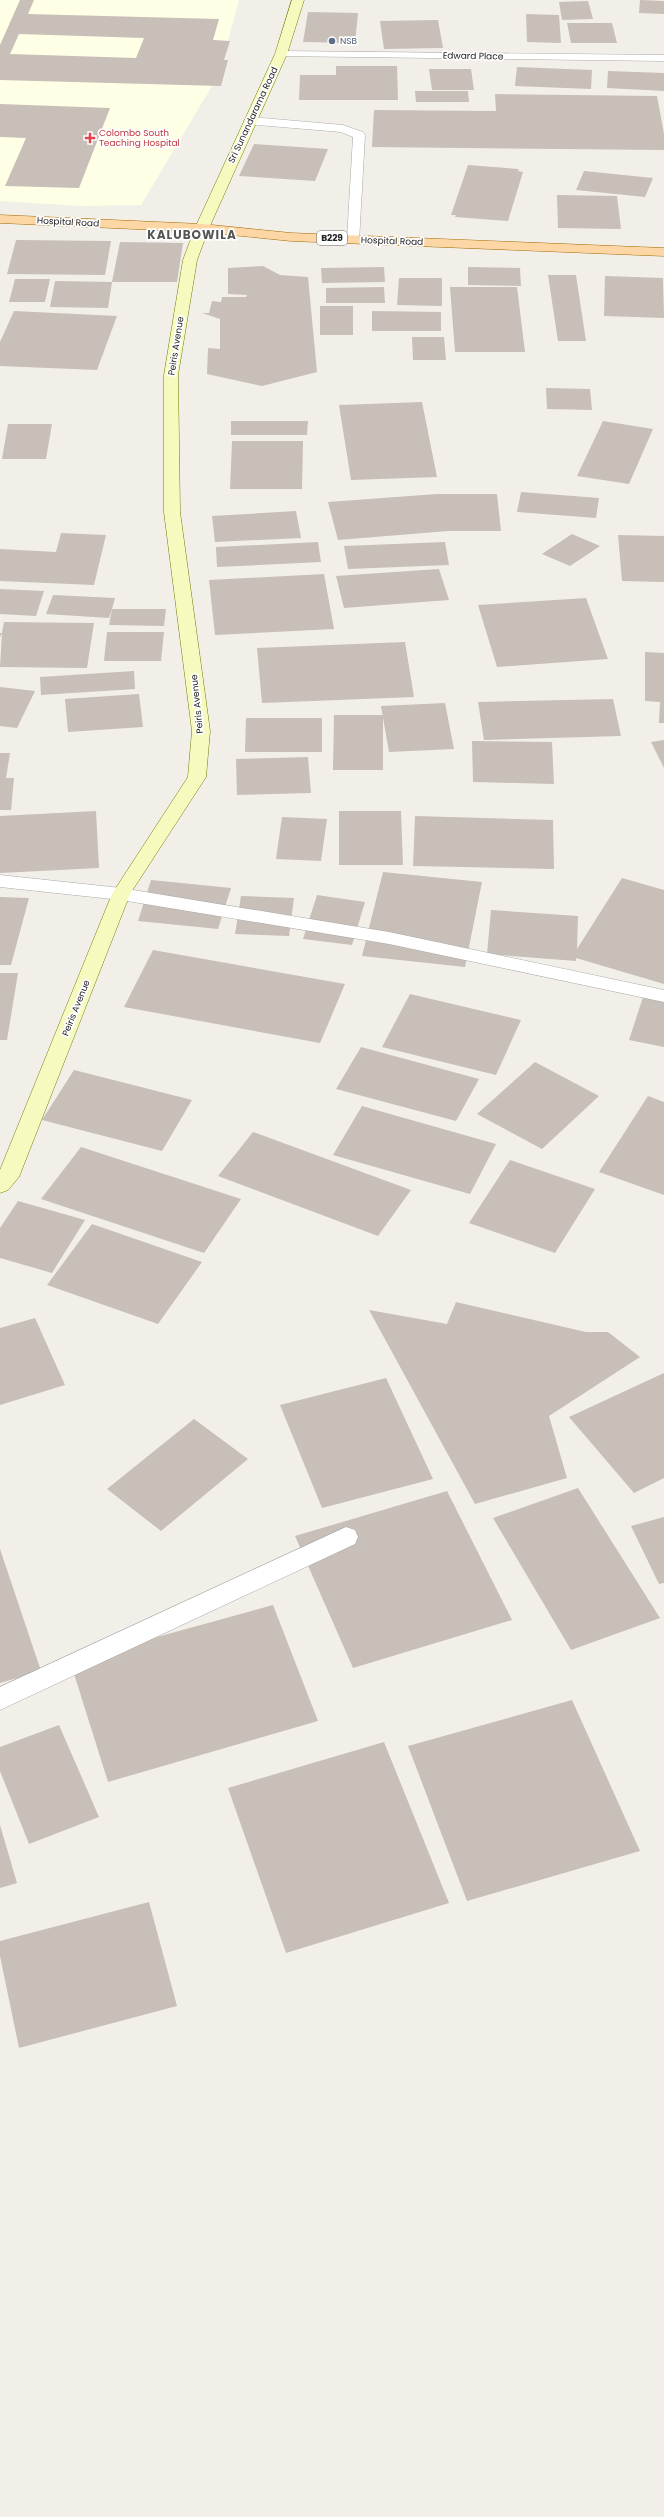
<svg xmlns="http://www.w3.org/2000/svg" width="664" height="2517" font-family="Poppins,sans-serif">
  <rect width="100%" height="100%" fill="#f2efe9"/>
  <path fill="#ffffe5" d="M 0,0 L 239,0 L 219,74 L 141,205 L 81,206 L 0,201 Z"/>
  <g fill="#c7bfb8" fill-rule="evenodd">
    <path d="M 20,0 L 34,0 L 28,14 L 219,19 L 213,40 L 230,41 L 224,60 L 228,60 L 221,86 L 0,80 L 0,45 ZM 19,34 L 144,38 L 136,58 L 10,54 Z"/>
    <path d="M 640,0 L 664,1 L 664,14 L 639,13 Z"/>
    <path d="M 588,1 L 593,19 L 562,20 L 559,2 Z"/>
    <path d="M 308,12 L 358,13 L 355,43 L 303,42 Z"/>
    <path d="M 526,14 L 559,15 L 561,43 L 527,42 Z"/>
    <path d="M 438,20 L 443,48 L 384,49 L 380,21 Z"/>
    <path d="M 567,23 L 612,23 L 617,43 L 571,43 Z"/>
    <path d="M 336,66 L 397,66 L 398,100 L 299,100 L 300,75 L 336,75 Z"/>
    <path d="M 517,67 L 592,70 L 591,89 L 515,86 Z"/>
    <path d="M 429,69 L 471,69 L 474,90 L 432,90 Z"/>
    <path d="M 608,71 L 664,73 L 664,91 L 607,88 Z"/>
    <path d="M 415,91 L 468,91 L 469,102 L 416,102 Z"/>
    <path d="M 495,94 L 657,96 L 664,134 L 664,150 L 372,147 L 374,110 L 496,111 Z"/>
    <path d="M 0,104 L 110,108 L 79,188 L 5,186 L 26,138 L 0,137 Z"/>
    <path d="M 254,144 L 328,149 L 315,181 L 239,176 Z"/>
    <path d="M 468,165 L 519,169 L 518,171 L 523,172 L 508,221 L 455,217 L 456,215 L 451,215 Z"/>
    <path d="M 584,171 L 653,178 L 645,197 L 576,190 Z"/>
    <path d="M 557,195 L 617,196 L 621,229 L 558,228 Z"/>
    <path d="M 16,240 L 111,241 L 105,275 L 7,274 Z"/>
    <path d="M 120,242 L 183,243 L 177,282 L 112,282 L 108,308 L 50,307 L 55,281 L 112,282 Z"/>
    <path d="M 263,266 L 280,275 L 308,277 L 317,372 L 262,386 L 207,374 L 208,348 L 220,349 L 220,319 L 202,313 L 209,313 L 212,301 L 221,302 L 222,297 L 246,297 L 247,295 L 228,294 L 228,268 Z"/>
    <path d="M 384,267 L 385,282 L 322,283 L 321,268 Z"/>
    <path d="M 468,267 L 520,268 L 521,286 L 468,285 Z"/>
    <path d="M 548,275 L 576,275 L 586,341 L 558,341 Z"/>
    <path d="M 605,276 L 663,278 L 664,318 L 604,316 Z"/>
    <path d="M 399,278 L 442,278 L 442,306 L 397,305 Z"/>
    <path d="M 15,279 L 50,279 L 45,302 L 9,302 Z"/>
    <path d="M 384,287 L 385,303 L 326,303 L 326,288 Z"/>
    <path d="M 450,287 L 517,287 L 525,352 L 455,352 Z"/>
    <rect x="320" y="306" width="33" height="29"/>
    <path d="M 14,311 L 117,316 L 97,370 L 0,366 L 0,342 Z"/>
    <path d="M 372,311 L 441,312 L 441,331 L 372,331 Z"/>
    <path d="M 412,337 L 444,337 L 446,360 L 413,360 Z"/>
    <path d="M 546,388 L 590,389 L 592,410 L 547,409 Z"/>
    <path d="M 422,402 L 437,477 L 351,480 L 339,405 Z"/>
    <path d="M 231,421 L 308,421 L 307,435 L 231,435 Z"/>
    <path d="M 603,421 L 653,429 L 629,484 L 577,476 Z"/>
    <path d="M 8,424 L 52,424 L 46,459 L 2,459 Z"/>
    <path d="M 232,441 L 303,441 L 302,489 L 230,489 Z"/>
    <path d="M 521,492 L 599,498 L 596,518 L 517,512 Z"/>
    <path d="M 437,494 L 497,494 L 501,531 L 448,531 L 338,540 L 328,502 Z"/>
    <path d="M 296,511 L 301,538 L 215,542 L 212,516 Z"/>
    <path d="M 61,533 L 106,535 L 94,585 L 0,581 L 0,549 L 56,552 Z"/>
    <path d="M 572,534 L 600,546 L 570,566 L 542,554 Z"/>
    <path d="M 618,535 L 664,536 L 664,582 L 622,581 Z"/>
    <path d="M 318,542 L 321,562 L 217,567 L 216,547 Z"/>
    <path d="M 445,542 L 449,565 L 348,569 L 344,546 Z"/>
    <path d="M 439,569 L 449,600 L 344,608 L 336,576 Z"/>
    <path d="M 324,574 L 334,629 L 215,635 L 209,580 Z"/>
    <path d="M 0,589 L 44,591 L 36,616 L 0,614 Z"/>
    <path d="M 53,595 L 115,598 L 112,609 L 166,609 L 164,626 L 109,625 L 112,609 L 109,618 L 46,614 Z"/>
    <path d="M 586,598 L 608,659 L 497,667 L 478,605 Z"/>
    <path d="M 4,622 L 94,623 L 87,668 L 0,667 L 2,633 L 0,637 L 0,633 L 2,633 Z"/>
    <path d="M 107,632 L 164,632 L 161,661 L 104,661 Z"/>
    <path d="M 405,642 L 414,697 L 262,703 L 257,648 Z"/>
    <path d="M 645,652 L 664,653 L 664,723 L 659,723 L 660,702 L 645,701 Z"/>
    <path d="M 134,671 L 135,689 L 41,695 L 40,677 Z"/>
    <path d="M 0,687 L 35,691 L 17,728 L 0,726 Z"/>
    <path d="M 139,694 L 143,727 L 68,732 L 65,699 Z"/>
    <path d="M 613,699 L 621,736 L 484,740 L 478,702 Z"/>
    <path d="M 445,703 L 454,749 L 389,752 L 381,706 Z"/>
    <path d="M 334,715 L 383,715 L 383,770 L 333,770 Z"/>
    <path d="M 246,718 L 322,718 L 322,752 L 245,752 Z"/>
    <path d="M 664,740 L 664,768 L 651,742 Z"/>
    <path d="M 472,741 L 552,742 L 554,784 L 473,782 Z"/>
    <path d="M 0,753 L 10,753 L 6,778 L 14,778 L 11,810 L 0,810 Z"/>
    <path d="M 308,757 L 311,793 L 237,795 L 236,759 Z"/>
    <path d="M 96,811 L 99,868 L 0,873 L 0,816 Z"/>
    <path d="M 339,811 L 401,811 L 403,865 L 339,865 Z"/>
    <path d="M 415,816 L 553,820 L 554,869 L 413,866 Z"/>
    <path d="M 282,817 L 327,819 L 321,861 L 276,859 Z"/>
    <path d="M 383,872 L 482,882 L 465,967 L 362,956 Z"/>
    <path d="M 622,878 L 664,890 L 664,984 L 576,958 L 576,961 L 487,954 L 491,910 L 578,916 L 577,949 Z"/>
    <path d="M 151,880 L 231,888 L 218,929 L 138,921 Z"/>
    <path d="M 317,895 L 365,902 L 352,945 L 303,939 Z"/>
    <path d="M 241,896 L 294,898 L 289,936 L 235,934 Z"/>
    <path d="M 0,897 L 29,898 L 11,965 L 0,965 Z"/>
    <path d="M 153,950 L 345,984 L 320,1043 L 124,1007 Z"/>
    <path d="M 0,973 L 18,973 L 7,1040 L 0,1040 Z"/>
    <path d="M 410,994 L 521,1020 L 496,1075 L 382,1047 Z"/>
    <path d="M 643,997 L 664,1001 L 664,1047 L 629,1040 Z"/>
    <path d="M 361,1047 L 479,1079 L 456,1121 L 336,1089 Z"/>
    <path d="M 535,1062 L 599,1096 L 542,1149 L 477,1114 Z"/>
    <path d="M 74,1070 L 192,1100 L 162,1151 L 42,1120 Z"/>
    <path d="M 648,1096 L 664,1102 L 664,1195 L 599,1172 Z"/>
    <path d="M 362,1106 L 496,1144 L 470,1194 L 333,1155 Z"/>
    <path d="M 253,1132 L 411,1190 L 378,1236 L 218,1176 Z"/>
    <path d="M 81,1147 L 241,1199 L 204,1253 L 41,1199 Z"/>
    <path d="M 510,1160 L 595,1189 L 555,1253 L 469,1223 Z"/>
    <path d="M 18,1201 L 85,1220 L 52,1273 L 0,1258 L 0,1228 Z"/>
    <path d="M 92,1224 L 202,1262 L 158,1324 L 47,1285 Z"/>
    <path d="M 456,1302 L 586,1332 L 608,1332 L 640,1357 L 549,1416 L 567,1478 L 475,1504 L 369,1310 L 447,1324 Z"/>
    <path d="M 35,1318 L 65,1385 L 0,1405 L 0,1328 Z"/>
    <path d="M 664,1373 L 664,1478 L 634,1493 L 569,1417 Z"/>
    <path d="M 386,1378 L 433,1479 L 322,1508 L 280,1405 Z"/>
    <path d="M 194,1419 L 248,1459 L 161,1531 L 107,1489 Z"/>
    <path d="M 578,1488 L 660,1618 L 571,1650 L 493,1518 Z"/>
    <path d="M 447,1491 L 512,1620 L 353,1668 L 295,1536 Z"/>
    <path d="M 664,1517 L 664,1583 L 659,1584 L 631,1526 Z"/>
    <path d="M 0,1549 L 41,1671 L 0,1683 Z"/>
    <path d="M 273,1605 L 318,1721 L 108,1782 L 70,1661 Z"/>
    <path d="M 572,1700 L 640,1851 L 467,1901 L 408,1746 Z"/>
    <path d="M 59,1725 L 99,1817 L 29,1844 L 0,1771 L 0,1747 Z"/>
    <path d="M 384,1742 L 449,1903 L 286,1953 L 228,1788 Z"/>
    <path d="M 0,1825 L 17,1883 L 0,1888 Z"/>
    <path d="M 149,1902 L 177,2006 L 19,2048 L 0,1956 L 0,1941 Z"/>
  </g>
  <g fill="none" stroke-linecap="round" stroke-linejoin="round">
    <g stroke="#a9a9a9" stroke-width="1">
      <path id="lane" d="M 250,117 L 343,125 L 363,132 L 365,135 L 359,242 L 354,243 L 347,239 L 353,137 L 341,132 L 246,124 L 244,121 Z"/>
    </g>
    <g stroke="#a9a9a9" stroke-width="1">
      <g id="street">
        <path d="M 281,51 L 664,55 L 664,61 L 277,56 L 277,52 Z"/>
        <path d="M 0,875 L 121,888 L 389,932 L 664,990 L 664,1002 L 389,944 L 121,900 L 0,887 Z"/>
        <path d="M 346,1527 L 355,1530 L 358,1537 L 355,1544 L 0,1710 L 0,1687 Z"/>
      </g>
    </g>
    <g stroke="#707d05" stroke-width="1">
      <path id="secondary" d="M 292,0 L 304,0 L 287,54 L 209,228 L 197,260 L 178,375 L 180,512 L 210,731 L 206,777 L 130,894 L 19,1177 L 8,1190 L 0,1193 L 0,1170 L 112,894 L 188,777 L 192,731 L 164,512 L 164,375 L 183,260 L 195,228 L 275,54 Z"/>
    </g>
    <g stroke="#a06b00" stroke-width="1">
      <path id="primary" d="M 0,215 L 202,224 L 291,233 L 664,248 L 664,256 L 291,241 L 202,232 L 0,223 Z"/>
    </g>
    <use href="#lane" fill="#fff" fill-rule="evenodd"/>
    <use href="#street" fill="#fff" fill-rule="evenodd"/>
    <use href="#secondary" fill="#f7fabf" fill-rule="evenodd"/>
    <use href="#primary" fill="#fcd6a4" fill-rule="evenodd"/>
  </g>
  <circle fill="#5c6f8a" stroke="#fff" stroke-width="1.5" cx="332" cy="41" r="4"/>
  <path fill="#e0444e" stroke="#fff" stroke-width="1.5" d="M88 132h4v4h4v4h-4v4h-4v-4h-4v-4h4z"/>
  <g text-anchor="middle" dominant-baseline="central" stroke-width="3.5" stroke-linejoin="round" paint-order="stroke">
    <g font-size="9" fill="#4e5e75" stroke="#fff" text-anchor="start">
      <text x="340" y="41">NSB</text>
    </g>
    <g font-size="9" fill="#222" stroke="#fff">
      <text transform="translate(473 56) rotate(1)">Edward Place</text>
      <text transform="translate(253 115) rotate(-65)">Sri Sunandarama Road</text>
      <text transform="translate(68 222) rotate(3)">Hospital Road</text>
      <text transform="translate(392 241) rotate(2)">Hospital Road</text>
      <text transform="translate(176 346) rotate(-81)">Peiris Avenue</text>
      <text transform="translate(197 704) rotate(-96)">Peiris Avenue</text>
      <text transform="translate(76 1008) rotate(-68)">Peiris Avenue</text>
    </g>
    <g font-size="9" fill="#be3a42" stroke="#fff" text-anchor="start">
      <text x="99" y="133">Colombo South<tspan x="99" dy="10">Teaching Hospital</tspan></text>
    </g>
    <rect fill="#fff" stroke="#646464" stroke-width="1" x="317" y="231" width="30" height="14" rx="3"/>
    <g font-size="9" font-weight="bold" fill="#222">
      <text x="332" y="238">B229</text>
    </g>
    <g font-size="12" font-weight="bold" letter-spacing="1" fill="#555" stroke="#fff">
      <text x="192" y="234">KALUBOWILA</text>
    </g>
  </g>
</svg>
